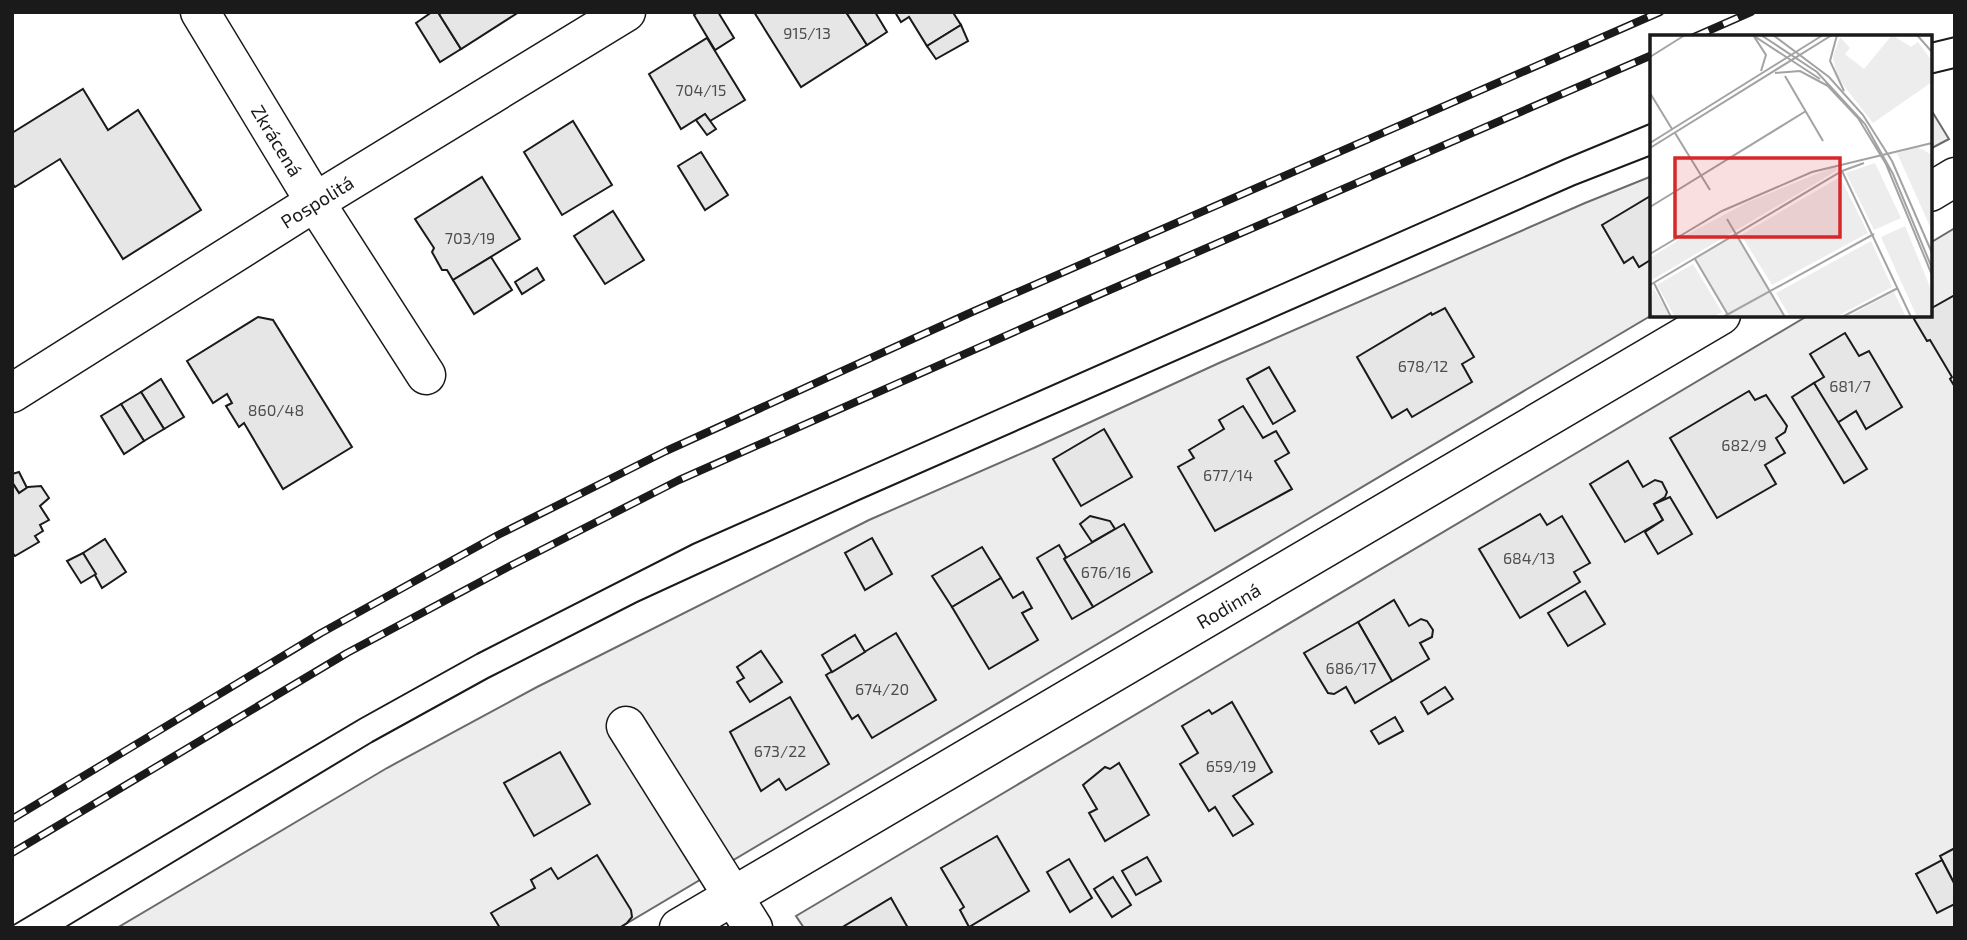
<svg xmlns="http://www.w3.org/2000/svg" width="1967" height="940" font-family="'Exo 2',sans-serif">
  <rect width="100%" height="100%" fill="#fff"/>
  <g fill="#ededed" stroke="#6a6a6a" stroke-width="2">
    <path d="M 1930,108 L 1949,139 L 1930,149 Z"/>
    <path d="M 1652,176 L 1652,315 L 619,928 L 117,928 L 387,768 L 537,687 L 869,520 L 1036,447 L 1219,363 L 1585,203 Z"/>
    <path d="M 1955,228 L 1955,928 L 804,928 L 796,916 L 1809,315 L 1930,315 L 1930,243 Z"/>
  </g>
  <g fill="#e6e6e6" stroke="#1a1a1a" stroke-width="2">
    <path d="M 432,12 L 443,12 L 439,14 L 461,49 L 440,62 L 416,23 Z"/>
    <path d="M 443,12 L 519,12 L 461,49 L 439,14 Z"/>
    <path d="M 698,12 L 718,12 L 734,38 L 715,50 L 694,15 Z"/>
    <path d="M 754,12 L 846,12 L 867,45 L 801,87 Z"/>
    <path d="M 846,12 L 875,12 L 887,32 L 867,45 Z"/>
    <path d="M 895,12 L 957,12 L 954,14 L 961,25 L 927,46 L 909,17 L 901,22 Z"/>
    <path d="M 961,25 L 968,41 L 936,59 L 927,46 Z"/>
    <path d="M 707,38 L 745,100 L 710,121 L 705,114 L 681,129 L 649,74 Z"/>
    <path d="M 83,89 L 108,130 L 138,110 L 201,210 L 123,259 L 60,159 L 15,187 L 12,183 L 12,133 Z"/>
    <path d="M 705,114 L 716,129 L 707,135 L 696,120 Z"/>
    <path d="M 573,121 L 612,185 L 562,215 L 524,152 Z"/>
    <path d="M 701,152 L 728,195 L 705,210 L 678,166 Z"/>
    <path d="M 482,177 L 520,239 L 453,280 L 447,270 L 442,270 L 432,252 L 434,248 L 415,219 Z"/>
    <path d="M 1652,195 L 1652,259 L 1639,267 L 1633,257 L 1624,263 L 1602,225 Z"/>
    <path d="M 613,211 L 644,260 L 605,284 L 574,236 Z"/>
    <path d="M 491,257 L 512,290 L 474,314 L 453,280 Z"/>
    <path d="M 537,268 L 544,280 L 522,294 L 515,282 Z"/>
    <path d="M 1955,295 L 1955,387 L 1950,379 L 1952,377 L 1930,340 L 1927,341 L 1914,319 L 1920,315 L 1930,315 L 1930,309 Z"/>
    <path d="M 1445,308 L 1474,357 L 1462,364 L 1472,382 L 1412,417 L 1407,409 L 1392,418 L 1357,357 L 1431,313 L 1432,315 Z"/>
    <path d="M 258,317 L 273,320 L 352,447 L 283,489 L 244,423 L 239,427 L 226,406 L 232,403 L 227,394 L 213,403 L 187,361 Z"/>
    <path d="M 1845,333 L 1859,356 L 1869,351 L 1902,407 L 1866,429 L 1856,411 L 1837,423 L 1814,383 L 1824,377 L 1810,354 Z"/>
    <path d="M 1269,367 L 1295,411 L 1273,424 L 1247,379 Z"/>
    <path d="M 161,379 L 184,417 L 164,429 L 141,392 Z"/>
    <path d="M 1814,383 L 1867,469 L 1844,483 L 1792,397 Z"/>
    <path d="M 1749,391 L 1755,400 L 1766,395 L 1787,426 L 1785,432 L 1776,438 L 1785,453 L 1765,465 L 1776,484 L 1717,518 L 1670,438 Z"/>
    <path d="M 141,392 L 164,429 L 144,441 L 121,404 Z"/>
    <path d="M 121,404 L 144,441 L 124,454 L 101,416 Z"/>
    <path d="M 1243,406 L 1263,438 L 1276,431 L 1289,453 L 1275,461 L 1292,489 L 1215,531 L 1178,467 L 1194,458 L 1189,450 L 1224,429 L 1219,420 Z"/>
    <path d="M 1104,429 L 1132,477 L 1081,506 L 1053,459 Z"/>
    <path d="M 1628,461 L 1643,487 L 1655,480 L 1662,482 L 1667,492 L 1665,497 L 1654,504 L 1663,520 L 1625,542 L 1590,484 Z"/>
    <path d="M 19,472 L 27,488 L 19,493 L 12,482 L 12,474 Z"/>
    <path d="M 12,482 L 19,493 L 28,487 L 41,486 L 49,498 L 40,506 L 49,520 L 40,525 L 43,531 L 35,536 L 39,542 L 15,556 L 12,552 Z"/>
    <path d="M 1670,497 L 1692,534 L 1658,554 L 1645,532 L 1663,520 L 1654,504 Z"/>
    <path d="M 1540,514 L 1547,525 L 1562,516 L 1590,563 L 1574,572 L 1580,582 L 1520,618 L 1479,549 Z"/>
    <path d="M 1090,516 L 1110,521 L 1115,529 L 1092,542 L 1080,524 Z"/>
    <path d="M 1124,524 L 1152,572 L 1093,607 L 1064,559 Z"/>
    <path d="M 872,538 L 892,574 L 865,590 L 845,553 Z"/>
    <path d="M 105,539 L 126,572 L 102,588 L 83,553 Z"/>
    <path d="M 1059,545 L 1066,557 L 1064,559 L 1093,607 L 1072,619 L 1037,558 Z"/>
    <path d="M 982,547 L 1001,578 L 952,607 L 932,576 Z"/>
    <path d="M 83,553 L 96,574 L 81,583 L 67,561 Z"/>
    <path d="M 1001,578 L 1013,598 L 1023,592 L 1032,608 L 1022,613 L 1038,640 L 989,669 L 952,607 Z"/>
    <path d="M 1585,591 L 1605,624 L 1568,646 L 1548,613 Z"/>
    <path d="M 1394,600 L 1409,626 L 1421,619 L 1427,621 L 1433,630 L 1432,637 L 1420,643 L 1429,659 L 1392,681 L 1358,622 Z"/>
    <path d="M 1358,622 L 1392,681 L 1355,703 L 1346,687 L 1334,694 L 1328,693 L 1304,653 Z"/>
    <path d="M 896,633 L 936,700 L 872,738 L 858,715 L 852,719 L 826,675 Z"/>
    <path d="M 855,635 L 865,652 L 832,672 L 822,655 Z"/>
    <path d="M 761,651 L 782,682 L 750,702 L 737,682 L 744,678 L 737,667 Z"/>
    <path d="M 1445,687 L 1453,699 L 1428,714 L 1421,702 Z"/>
    <path d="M 790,697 L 829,764 L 786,790 L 779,779 L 761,791 L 730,732 Z"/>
    <path d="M 1232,702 L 1272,772 L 1233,796 L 1253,824 L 1233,836 L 1215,807 L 1209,811 L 1180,764 L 1198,753 L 1182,726 L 1209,710 L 1212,714 Z"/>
    <path d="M 1395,717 L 1403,731 L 1379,744 L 1371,731 Z"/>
    <path d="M 560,752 L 590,804 L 534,836 L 504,783 Z"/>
    <path d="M 1119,763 L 1149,815 L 1105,841 L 1089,813 L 1097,809 L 1083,785 L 1105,767 L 1110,769 Z"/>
    <path d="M 997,836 L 1029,891 L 969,927 L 960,910 L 964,907 L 941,868 Z"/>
    <path d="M 1955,848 L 1955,885 L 1940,856 Z"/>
    <path d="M 597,855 L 631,910 L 632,917 L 627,923 L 619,928 L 500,928 L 491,913 L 535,888 L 531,880 L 551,868 L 558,879 Z"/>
    <path d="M 1147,857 L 1161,881 L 1136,895 L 1122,871 Z"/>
    <path d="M 1069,859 L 1092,898 L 1070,912 L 1047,872 Z"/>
    <path d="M 1942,860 L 1955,885 L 1955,904 L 1937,913 L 1916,874 Z"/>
    <path d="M 1113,877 L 1131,905 L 1112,917 L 1094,889 Z"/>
    <path d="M 891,898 L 908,928 L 841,928 Z"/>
  </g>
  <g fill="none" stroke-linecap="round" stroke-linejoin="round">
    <g stroke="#1a1a1a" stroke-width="41">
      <g id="minor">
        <path id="s1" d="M 200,12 L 315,202 L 426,375"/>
        <path d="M 1930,192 L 1955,177"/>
        <path id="s2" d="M 12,393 L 315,202 L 626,12"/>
        <path d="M 626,726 L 753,928"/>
        <path id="s3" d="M 679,928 L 1721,315"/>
      </g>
    </g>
    <use href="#minor" stroke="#fff" stroke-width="38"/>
    <g stroke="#1a1a1a" stroke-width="2">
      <path d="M 1930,43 L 1955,37"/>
      <path d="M 1930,74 L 1955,68"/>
      <path d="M 12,926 L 360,719 L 477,654 L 693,544 L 1565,159 L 1652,123"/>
      <path d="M 64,928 L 372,742 L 488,678 L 637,602 L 859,500 L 1575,185 L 1652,155"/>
    </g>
    <g stroke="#1a1a1a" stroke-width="8">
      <g id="rail">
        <path d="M 1694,37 L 1751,12"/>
        <path d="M 12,819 L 321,633 L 498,535 L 666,451 L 972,312 L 1660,12"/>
        <path d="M 12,853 L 347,653 L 510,566 L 679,480 L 1082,302 L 1652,55"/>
      </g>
    </g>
    <use href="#rail" stroke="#fff" stroke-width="5" stroke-dasharray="16" stroke-linecap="butt"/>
  </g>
  <g text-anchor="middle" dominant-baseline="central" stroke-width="5" stroke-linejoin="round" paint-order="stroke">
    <g font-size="16" fill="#4d4d4d">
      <text x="807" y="32">915/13</text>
      <text x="701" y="89">704/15</text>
      <text x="470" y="237">703/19</text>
      <text x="1423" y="365">678/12</text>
      <text x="1850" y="385">681/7</text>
      <text x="276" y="409">860/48</text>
      <text x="1744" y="444">682/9</text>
      <text x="1228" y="474">677/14</text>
      <text x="1529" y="557">684/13</text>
      <text x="1106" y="571">676/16</text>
      <text x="1351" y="667">686/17</text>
      <text x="882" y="688">674/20</text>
      <text x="780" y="750">673/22</text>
      <text x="1231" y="765">659/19</text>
    </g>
    <g font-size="19" fill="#1a1a1a" stroke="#fff">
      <text stroke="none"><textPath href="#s1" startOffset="150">Zkrácená</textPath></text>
      <text stroke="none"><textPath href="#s2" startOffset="360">Pospolitá</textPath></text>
      <text stroke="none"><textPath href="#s3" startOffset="637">Rodinná</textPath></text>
    </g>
  </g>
  <g transform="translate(1650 35)">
    <rect width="282" height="282" fill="#fff"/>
    <path d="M 242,0 L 261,12 L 268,7 L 282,26 L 282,47 L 223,88 L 187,42 L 183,22 L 190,2 L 200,13 L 195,19 L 214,34 ZM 268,112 L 282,120 L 282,196 L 247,118 ZM 225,128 L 251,183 L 224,195 L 196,138 ZM 186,131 L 188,135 L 0,246 L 0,223 L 38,199 L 98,167 ZM 190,142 L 218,198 L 122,250 L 91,200 ZM 255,191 L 282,257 L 282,282 L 267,282 L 231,202 ZM 86,198 L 135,282 L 79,282 L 45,224 ZM 221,206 L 242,252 L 186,282 L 140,282 L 126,258 ZM 43,229 L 72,277 L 63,282 L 25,282 L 7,250 ZM 3,252 L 14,271 L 20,282 L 0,282 ZM 244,257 L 256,282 L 197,282 Z" fill="#ededed"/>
    <path fill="none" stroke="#a3a3a3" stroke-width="2" d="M 103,0 L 116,20 L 111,36M 111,0 L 167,37 L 215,89 L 243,139 L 282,233M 123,0 L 179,42 L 213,80 L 242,126 L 282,218M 187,0 L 180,26 L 194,56M 267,0 L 282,17M 104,1 L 170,44M 0,22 L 35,0M 125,38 L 150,36 L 178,51M 135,41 L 173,106M 176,49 L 208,83 L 236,129 L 282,240M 0,58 L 22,94M 25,98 L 60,155M 0,108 L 173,0M 0,113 L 182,0M 192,136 L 261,282M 0,172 L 156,76M 77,184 L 135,282M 0,219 L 72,176 L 162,137 L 282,108M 45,224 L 78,280M 4,248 L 21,282M 0,250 L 192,136 L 214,128M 73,282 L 224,199M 192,282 L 248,253"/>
    <path fill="#d62828" fill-opacity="0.15" stroke="#d62828" stroke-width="3.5" d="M 25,123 L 190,123 L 190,202 L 25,202 Z"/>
    <rect width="282" height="282" fill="none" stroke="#1a1a1a" stroke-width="3.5"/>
  </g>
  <rect width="1967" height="940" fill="none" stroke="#1a1a1a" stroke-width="28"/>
</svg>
